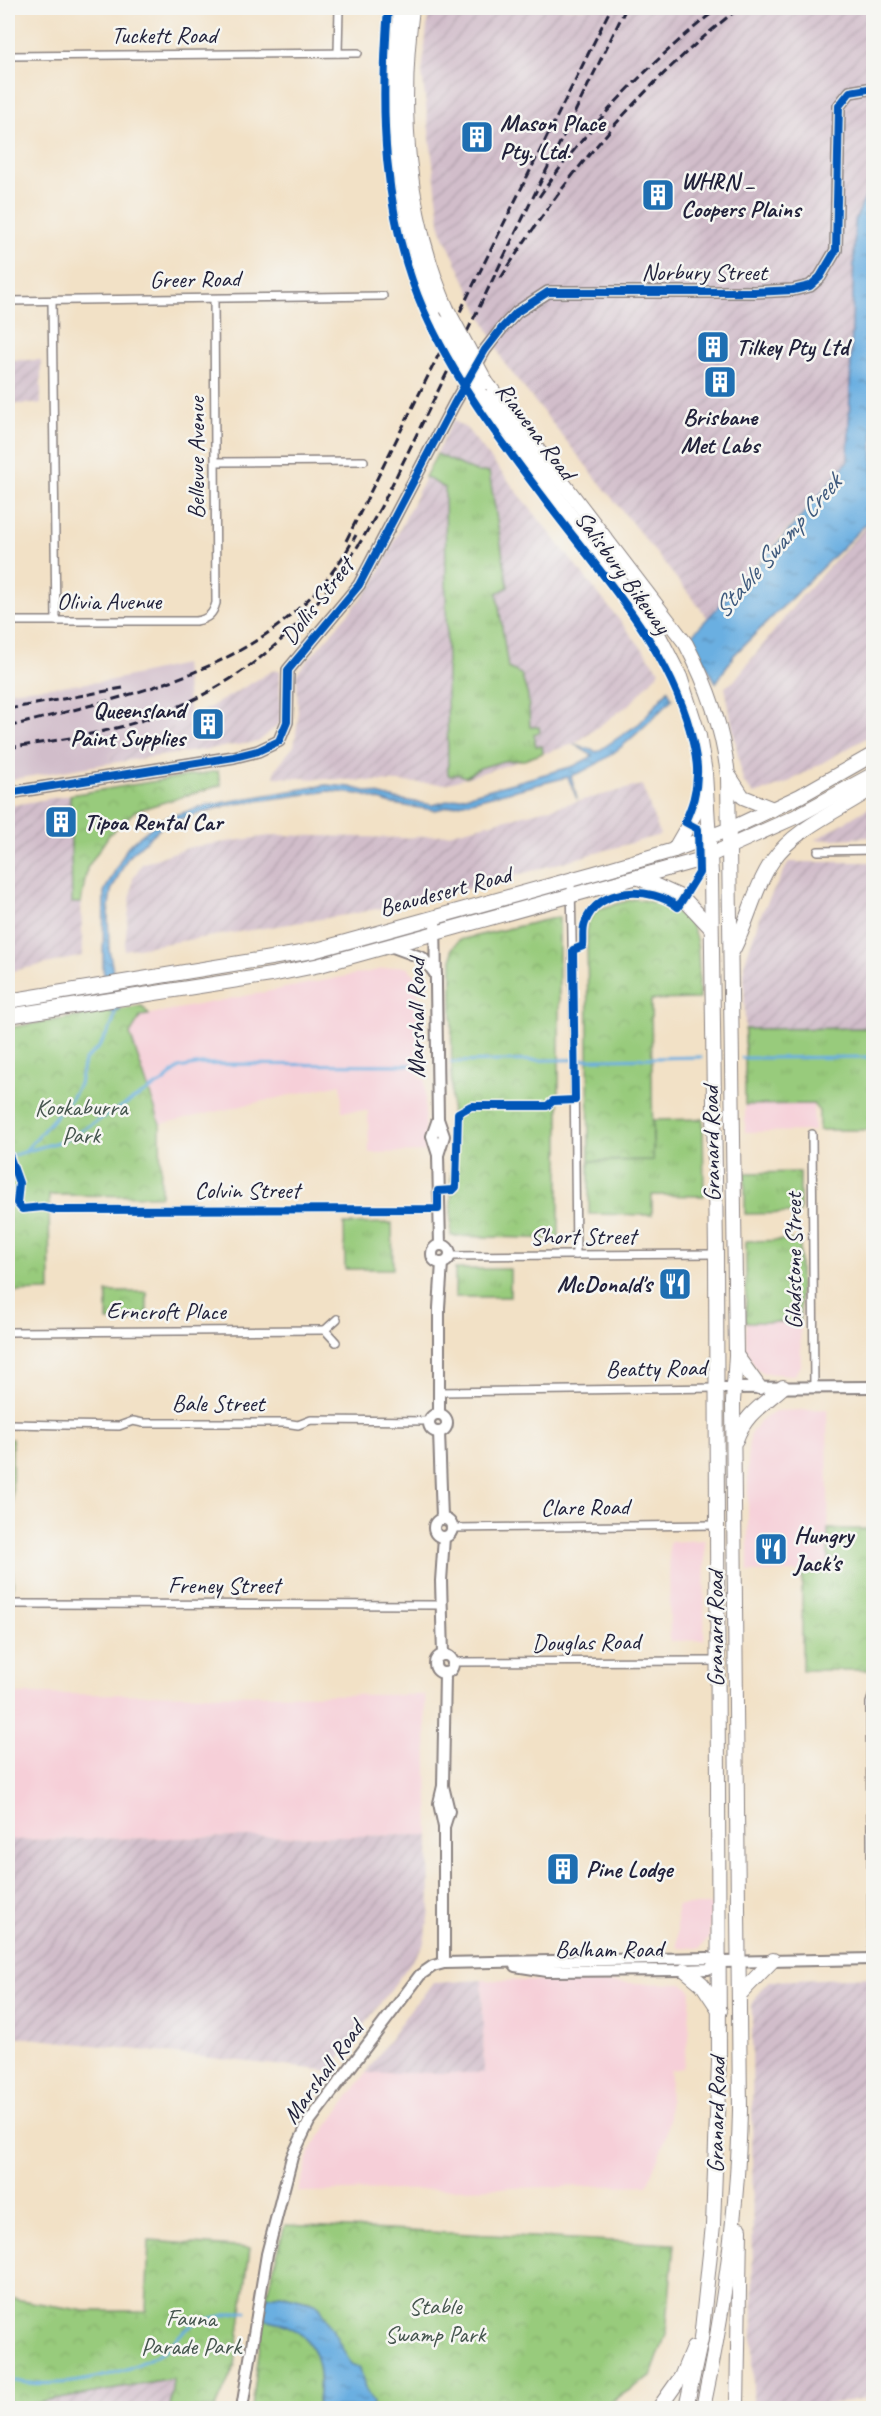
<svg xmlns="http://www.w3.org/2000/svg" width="881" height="2416" font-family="Caveat,sans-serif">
  <defs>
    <pattern id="industrial-furrows" width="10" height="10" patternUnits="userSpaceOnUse" patternTransform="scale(1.5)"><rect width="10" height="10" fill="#d1bdca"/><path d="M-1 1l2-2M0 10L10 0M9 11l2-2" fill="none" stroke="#b3a2ae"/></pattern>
    <pattern id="grass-tufts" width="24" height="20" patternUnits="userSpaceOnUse" patternTransform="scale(1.5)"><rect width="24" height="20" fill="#98cb7b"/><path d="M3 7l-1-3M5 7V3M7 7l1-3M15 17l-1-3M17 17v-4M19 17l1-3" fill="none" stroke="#83ae6b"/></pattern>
    <pattern id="park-crowns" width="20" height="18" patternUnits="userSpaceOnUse" patternTransform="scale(1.5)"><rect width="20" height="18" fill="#98cb7b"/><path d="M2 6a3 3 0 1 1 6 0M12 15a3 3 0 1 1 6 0" fill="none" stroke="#83ae6b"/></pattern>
    <pattern id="water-ripples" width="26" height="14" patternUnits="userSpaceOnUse" patternTransform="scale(1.5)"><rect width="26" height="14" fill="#6bafe1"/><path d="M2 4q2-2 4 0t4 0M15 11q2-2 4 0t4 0" fill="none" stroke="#588eb8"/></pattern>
  </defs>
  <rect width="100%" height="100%" fill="#f6f6f2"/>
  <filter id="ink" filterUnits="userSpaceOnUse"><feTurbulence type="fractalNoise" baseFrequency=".0167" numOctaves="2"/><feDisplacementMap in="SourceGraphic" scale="12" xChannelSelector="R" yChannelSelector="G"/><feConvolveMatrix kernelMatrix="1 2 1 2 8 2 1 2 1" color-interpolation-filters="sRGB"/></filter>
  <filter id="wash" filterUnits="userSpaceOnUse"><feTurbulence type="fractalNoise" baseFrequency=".008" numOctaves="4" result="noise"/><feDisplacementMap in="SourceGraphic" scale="24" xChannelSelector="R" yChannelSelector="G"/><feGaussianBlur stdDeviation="1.35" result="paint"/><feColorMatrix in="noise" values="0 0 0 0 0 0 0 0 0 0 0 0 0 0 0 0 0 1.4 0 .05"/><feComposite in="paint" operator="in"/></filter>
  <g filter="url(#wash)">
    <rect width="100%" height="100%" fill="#f2e1c6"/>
    <g fill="#f6cfd8">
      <path d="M 399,966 L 408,968 L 415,975 L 418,983 L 419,1078 L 425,1079 L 425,1152 L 369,1153 L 368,1111 L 342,1111 L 341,1084 L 160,1124 L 130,1033 L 141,1016 Z"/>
      <path d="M 813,1104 L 814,1131 L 745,1132 L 745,1105 Z"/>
      <path d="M 746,1322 L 800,1322 L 801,1366 L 794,1375 L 763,1373 L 755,1367 L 746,1348 Z"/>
      <path d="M 827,1409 L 829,1572 L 748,1572 L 748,1449 L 751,1433 L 760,1421 L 777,1411 Z"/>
      <path d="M 705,1540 L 704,1640 L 670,1641 L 669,1542 Z"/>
      <path d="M 8,1694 L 425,1695 L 429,1835 L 8,1840 Z"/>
      <path d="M 677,1905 L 712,1905 L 709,1937 L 700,1948 L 677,1947 Z"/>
      <path d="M 482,1980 L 683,1984 L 689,1988 L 691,1992 L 688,2039 L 683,2068 L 670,2070 L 669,2120 L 665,2140 L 647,2185 L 298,2192 L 311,2149 L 366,2073 L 484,2072 Z"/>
    </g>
    <g fill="url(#industrial-furrows)">
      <path d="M 429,8 L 873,8 L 873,181 L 855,220 L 848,461 L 708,618 L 504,363 L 441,230 L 422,73 Z"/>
      <rect x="8" y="360" width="33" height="44"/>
      <path d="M 453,420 L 467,429 L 660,671 L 631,703 L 574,744 L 446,784 L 274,777 L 276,768 L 294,746 L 298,721 L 297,673 L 373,585 Z"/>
      <path d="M 873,519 L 873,734 L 785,784 L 754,794 L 743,782 L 725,687 L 734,681 L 801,597 Z"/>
      <path d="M 280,670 L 280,723 L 258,742 L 111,763 L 110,754 L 190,719 L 272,671 Z"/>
      <path d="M 642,785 L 660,835 L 453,893 L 352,914 L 124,950 L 133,878 L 142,864 L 169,854 L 191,847 L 277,835 L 403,838 L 448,834 Z"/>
      <path d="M 70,795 L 72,902 L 81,903 L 83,956 L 8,972 L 8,806 Z"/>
      <path d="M 873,805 L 873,837 L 815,840 Z"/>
      <path d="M 789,862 L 873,862 L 873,1028 L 745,1029 L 744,965 L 760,916 Z"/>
      <path d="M 429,1835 L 430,1913 L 423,1946 L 330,2071 L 10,2036 L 8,1840 Z"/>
      <path d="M 873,1977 L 873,2397 L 805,2408 L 753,2408 L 752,2005 L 760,1990 L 769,1981 Z"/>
      <path d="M 482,1980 L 484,2073 L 366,2073 L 412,2007 L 434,1983 Z"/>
      <path d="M 174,2378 L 170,2408 L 12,2408 Z"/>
    </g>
    <path fill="#d1bdca" d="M 184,664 L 190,719 L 110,754 L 111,763 L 8,780 L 8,691 L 108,681 Z"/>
    <g fill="url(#grass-tufts)" stroke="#5d765b" stroke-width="1.5">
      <path d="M 437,454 L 476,472 L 489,472 L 508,587 L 497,593 L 508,668 L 521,674 L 528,696 L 530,727 L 539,727 L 540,732 L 534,734 L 536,746 L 542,746 L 543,753 L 524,760 L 503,761 L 480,768 L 465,777 L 458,774 L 450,776 L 448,774 L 445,488 L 425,477 Z"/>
      <path d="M 873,1028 L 873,1130 L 819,1130 L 819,1111 L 813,1104 L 745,1105 L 745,1029 Z"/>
      <path d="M 703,1119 L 704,1196 L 652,1195 L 652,1215 L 589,1214 L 589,1161 L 653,1160 L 653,1120 Z"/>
      <path d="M 800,1172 L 800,1213 L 745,1214 L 745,1173 Z"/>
      <path d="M 392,1223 L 393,1269 L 345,1269 L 344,1224 Z"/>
      <path d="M 800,1240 L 800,1322 L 746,1322 L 746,1241 Z"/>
      <rect x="455" y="1269" width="55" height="28"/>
    </g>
    <g fill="url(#park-crowns)" stroke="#5d765b" stroke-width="1.5">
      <path d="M 218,771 L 221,785 L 135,811 L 109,835 L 87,868 L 81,903 L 72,903 L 70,795 Z"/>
      <path d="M 634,899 C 706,909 698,938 699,999 L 651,1000 L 653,1160 L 589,1161 L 587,923 L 596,910 Z"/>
      <path d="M 559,917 L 559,1239 L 451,1236 L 452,949 L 459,940 Z"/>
      <path d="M 142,1006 L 149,1015 L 141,1016 L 130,1034 L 160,1124 L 161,1196 L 49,1195 L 50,1291 L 8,1292 L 8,1028 Z"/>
      <rect x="107" y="1292" width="40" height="29"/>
      <path d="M 8,1439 L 12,1439 L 13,1590 L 8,1590 Z"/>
      <path d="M 828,1529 L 873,1529 L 873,1670 L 802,1670 L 802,1572 L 828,1572 Z"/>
      <path d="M 285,2225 L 674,2244 L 666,2334 L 651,2376 L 602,2408 L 372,2408 L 373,2403 L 365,2389 L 360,2372 L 351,2365 L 320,2307 L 315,2303 L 281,2294 L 266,2297 Z"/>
      <path d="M 149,2241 L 250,2248 L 235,2365 L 216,2408 L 170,2408 L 173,2379 L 8,2408 L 8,2298 L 85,2311 L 146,2311 Z"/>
      <path d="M 263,2319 C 315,2326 325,2363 317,2408 L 252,2408 Z"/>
    </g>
    <g fill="url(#water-ripples)" stroke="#46688e" stroke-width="1.5">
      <path d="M 873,181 L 873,517 L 734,655 L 716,683 L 691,636 L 779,542 L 848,461 L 855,220 Z"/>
      <path d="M 668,690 L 672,699 C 642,729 611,762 571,776 L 577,799 L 568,777 L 435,810 L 392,804 L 360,794 L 328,791 L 228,805 L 166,823 L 128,857 L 111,891 L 108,914 L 109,949 L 120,1011 L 111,1013 L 103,969 L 104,892 L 128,846 L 162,819 L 208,805 L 326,785 L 350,787 L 396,799 L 433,805 L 574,766 L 593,756 L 574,744 L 597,752 L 640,723 Z"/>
      <path d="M 280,2294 L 315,2303 L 320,2307 L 351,2364 L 360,2368 L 365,2389 L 373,2403 L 372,2408 L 317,2408 C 325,2363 315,2326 263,2319 L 266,2297 Z"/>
    </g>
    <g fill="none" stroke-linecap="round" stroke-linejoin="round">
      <g stroke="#6bafe1" stroke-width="3">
        <path d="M 742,1058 L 874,1057"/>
        <path d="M 451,1062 L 701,1057"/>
        <path d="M 24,1152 L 65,1140 L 163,1082 L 179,1068 L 201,1064 L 426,1065"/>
        <path d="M 8,1157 L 24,1152 L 70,1100 L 79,1084 L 84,1061 L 99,1047 L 112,1025 L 115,1014"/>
        <path d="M 8,2380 C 58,2390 121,2378 165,2350 C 175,2344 181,2330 192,2325 C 207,2317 229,2315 246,2311"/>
      </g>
    </g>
  </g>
  <g filter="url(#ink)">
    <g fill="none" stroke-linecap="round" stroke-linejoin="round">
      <g stroke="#8a8280" stroke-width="10">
        <g id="street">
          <path d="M 338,53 L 339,8"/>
          <path d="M 8,56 L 358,53"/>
          <path d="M 8,301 L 383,296"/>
          <path d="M 52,301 L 56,621"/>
          <path d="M 216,462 L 364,461"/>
          <path d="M 8,621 L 196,621 C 208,619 213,614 216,603 L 214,299"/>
          <path d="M 818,851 L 874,850"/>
          <path d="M 571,880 L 574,1053"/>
          <path d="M 574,1068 L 576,1255"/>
          <path d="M 812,1134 L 814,1388"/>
          <path d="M 56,1210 L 438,1209"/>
          <path d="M 450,1256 L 716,1254"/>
          <path d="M 8,1332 L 325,1330"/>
          <path d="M 336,1342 L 325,1330 L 337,1319"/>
          <path d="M 439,1392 L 717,1388"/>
          <path d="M 8,1424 L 119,1426 L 133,1421 L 143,1423 L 285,1423 L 298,1425 L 311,1420 L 429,1421"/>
          <path d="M 453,1528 L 717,1525"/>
          <path d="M 8,1604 L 441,1605"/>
          <path d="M 453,1662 L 719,1661"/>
          <path d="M 872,1959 L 870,1703 L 874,1691"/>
        </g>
      </g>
      <g stroke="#8a8280" stroke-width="14">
        <g id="secondary">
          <path d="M 8,793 L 234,757 L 258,751 L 279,741 L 287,722 L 288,670 L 359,585 L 454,404 L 485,350 L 502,328 L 517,312 L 548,292 L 754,292 L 793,290 L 810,286 L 820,277 L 836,250 L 839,106 L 850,92 L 874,88"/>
          <path d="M 435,917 L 438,1119 L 432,1136 L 438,1155 L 440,1245"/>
          <path d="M 390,946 L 423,958 L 436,975"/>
          <path d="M 438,1119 L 444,1136 L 438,1155"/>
          <circle cx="441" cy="1254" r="9"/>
          <path d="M 717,1388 L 874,1387"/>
          <path d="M 439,1413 L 439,1308 L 442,1263"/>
          <circle cx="438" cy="1423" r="9"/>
          <path d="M 439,1432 L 442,1518"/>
          <circle cx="443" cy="1528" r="9"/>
          <path d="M 443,1655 L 441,1581 L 444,1537"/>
          <circle cx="444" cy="1664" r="9"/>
          <path d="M 443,1786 L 449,1811 L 444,1827"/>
          <path d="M 444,1963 L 444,1827 L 439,1803 L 443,1786 L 445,1673"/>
          <path d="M 515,1966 L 547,1971 L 685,1970 L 708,1969 L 720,1962"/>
          <path d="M 242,2408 L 267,2254 L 292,2157 L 309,2122 L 420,1975 L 433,1966 L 444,1963 L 708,1958 L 720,1962 L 874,1959"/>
        </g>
      </g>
      <g stroke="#8a8280" stroke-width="16">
        <g id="highway">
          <path d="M 401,8 C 388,116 398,222 440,323"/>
          <path d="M 412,8 C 399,109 406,215 447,309"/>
          <path d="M 486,382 L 686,644 C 708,686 723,728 728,776 L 736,1355 L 733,1402 L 740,2110 C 738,2210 724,2310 703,2408"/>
          <path d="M 480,394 L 656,630 L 680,677 L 699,736 L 705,773 L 711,874 L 716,1254 L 719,2061 L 713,2225 L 701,2339 L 686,2408"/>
          <path d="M 730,777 L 743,797 L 773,809"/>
          <path d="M 674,850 L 705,796"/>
          <path d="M 639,878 L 683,898 L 711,928"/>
          <path d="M 732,952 C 748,922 754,888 773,860 C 796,827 841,810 874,787"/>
          <path d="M 8,1001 L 313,951 L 595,873 L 674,850 L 730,829 L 800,796 L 874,754"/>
          <path d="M 8,1016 L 271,975 L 320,965 L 699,860 L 795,817 L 874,774"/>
          <path d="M 736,1355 L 759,1387"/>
          <path d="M 736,1440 C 745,1414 764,1404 783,1387"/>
          <path d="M 685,1970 L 702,1984 L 720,2011"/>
          <path d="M 740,1994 L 773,1960"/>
          <path d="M 659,2408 L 681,2377 L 693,2348"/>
          <path d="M 737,2408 L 740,2229"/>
        </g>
      </g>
      <use href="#street" stroke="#fff" stroke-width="7"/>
      <use href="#secondary" stroke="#fff" stroke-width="10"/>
      <use href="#highway" stroke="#fff" stroke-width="14"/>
      <g stroke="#22223b" stroke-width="3" stroke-dasharray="9 4.5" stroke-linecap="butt">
        <path d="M 539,197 C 588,126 651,61 718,8"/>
        <path d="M 501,278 C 565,175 643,83 739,8"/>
        <path d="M 346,541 L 611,8"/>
        <path d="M 8,709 L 123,688"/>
        <path d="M 8,727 C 141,691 283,669 356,535"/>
        <path d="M 8,748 C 45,742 83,737 120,727 C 247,692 322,616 383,503 L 626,8"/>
      </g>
      <g stroke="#8a8280" stroke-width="16" stroke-linecap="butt">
        <g id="highway-bridge">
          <path d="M 447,309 L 486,382"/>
          <path d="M 440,323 L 480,394"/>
        </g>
      </g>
      <use href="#highway-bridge" stroke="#fff" stroke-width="14"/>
      <g stroke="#f6f6f2" stroke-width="11">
        <g id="cycleway">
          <path d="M 8,793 L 234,757 L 258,751 L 279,741 L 287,722 L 288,670 L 359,585 L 454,404 L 485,350 L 502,328 L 517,312 L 548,292 L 754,292 L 793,290 L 810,286 L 820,277 L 836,250 L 839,106 L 850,92 L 874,88"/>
          <path d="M 8,1152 L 19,1183 L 17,1203 L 22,1209 L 43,1207 L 56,1210 L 438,1209 L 438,1191 L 453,1190 L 456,1187 L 458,1113 L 471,1106 L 547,1106 L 553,1101 L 575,1100 L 573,950 L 583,946 C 584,939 582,930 585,923 C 598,886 651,886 678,907 L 699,873 L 698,829 L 685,822 C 692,806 697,792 697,774 C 698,760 693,743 690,730 C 665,640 597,570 543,497 C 498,437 454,379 424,311 C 382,216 380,109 388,8"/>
        </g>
      </g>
      <use href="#cycleway" stroke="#0057b8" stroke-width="8"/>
    </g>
  </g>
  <defs>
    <g id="building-square" transform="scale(1.725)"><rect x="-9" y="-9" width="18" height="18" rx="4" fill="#1f6fb2" stroke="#f6f6f2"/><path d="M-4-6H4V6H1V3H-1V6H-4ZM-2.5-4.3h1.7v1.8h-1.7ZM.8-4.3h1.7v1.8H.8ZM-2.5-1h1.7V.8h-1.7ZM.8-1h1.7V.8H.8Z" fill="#fff"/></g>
    <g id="restaurant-square" transform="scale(1.725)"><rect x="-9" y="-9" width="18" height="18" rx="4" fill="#1f6fb2" stroke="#f6f6f2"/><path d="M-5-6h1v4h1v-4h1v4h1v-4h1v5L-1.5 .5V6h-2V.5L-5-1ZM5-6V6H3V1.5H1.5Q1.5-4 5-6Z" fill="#fff"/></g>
  </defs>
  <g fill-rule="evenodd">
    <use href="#building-square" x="477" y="137"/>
    <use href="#building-square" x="658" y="195"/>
    <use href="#building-square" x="713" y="347"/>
    <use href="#building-square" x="720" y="382"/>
    <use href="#building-square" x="208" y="724"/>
    <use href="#building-square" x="61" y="822"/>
    <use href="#restaurant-square" x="675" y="1284"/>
    <use href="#restaurant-square" x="771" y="1549"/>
    <use href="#building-square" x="563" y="1869"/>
  </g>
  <g text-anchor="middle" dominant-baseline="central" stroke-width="5" stroke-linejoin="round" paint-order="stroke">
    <g font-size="24" fill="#22223b" stroke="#f6f6f2">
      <text x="164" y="35">Tuckett Road</text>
      <text x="704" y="272">Norbury Street</text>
      <text transform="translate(195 279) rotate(-1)">Greer Road</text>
      <text transform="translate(536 431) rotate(53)">Riawena Road</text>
      <text transform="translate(196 458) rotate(-90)">Bellevue Avenue</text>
      <text transform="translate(623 572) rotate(54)">Salisbury Bikeway</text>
      <text x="109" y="601">Olivia Avenue</text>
      <text transform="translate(317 601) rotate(-52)">Dollis Street</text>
      <text transform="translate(445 891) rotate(-15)">Beaudesert Road</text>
      <text transform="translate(416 1018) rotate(-90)">Marshall Road</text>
      <text transform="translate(711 1144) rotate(-91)">Granard Road</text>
      <text x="247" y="1190">Colvin Street</text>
      <text x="583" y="1236">Short Street</text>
      <text transform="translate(793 1261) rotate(-90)">Gladstone Street</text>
      <text x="166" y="1311">Erncroft Place</text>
      <text transform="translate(656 1368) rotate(-1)">Beatty Road</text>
      <text x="218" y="1403">Bale Street</text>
      <text transform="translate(585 1507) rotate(-1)">Clare Road</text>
      <text x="224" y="1585">Freney Street</text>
      <text transform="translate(715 1629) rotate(-90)">Granard Road</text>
      <text transform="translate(586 1642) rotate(-1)">Douglas Road</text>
      <text x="609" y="1949">Balham Road</text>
      <text transform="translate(323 2072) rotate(-54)">Marshall Road</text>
      <text transform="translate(716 2115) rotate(-89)">Granard Road</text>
    </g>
    <g font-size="24" font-weight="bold" fill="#22223b" stroke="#f6f6f2" text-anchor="start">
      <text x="500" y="123">Mason Place<tspan x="500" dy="28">Pty. Ltd.</tspan></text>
      <text x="681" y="181">WHRN _<tspan x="681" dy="28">Coopers Plains</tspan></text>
      <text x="736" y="347">Tilkey Pty Ltd</text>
      <text x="720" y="417" text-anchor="middle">Brisbane<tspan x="720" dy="28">Met Labs</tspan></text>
      <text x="185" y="710" text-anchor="end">Queensland<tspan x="185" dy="28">Paint Supplies</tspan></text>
      <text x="84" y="822">Tipoa Rental Car</text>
      <text x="652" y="1284" text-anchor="end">McDonald's</text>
      <text x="794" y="1535">Hungry<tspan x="794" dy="28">Jack's</tspan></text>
      <text x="586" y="1869">Pine Lodge</text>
    </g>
    <g font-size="24" fill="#45554e" stroke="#f6f6f2">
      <text x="81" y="1107">Kookaburra<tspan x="81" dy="28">Park</tspan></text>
      <text x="435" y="2306">Stable<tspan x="435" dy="28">Swamp Park</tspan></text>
      <text x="191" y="2318">Fauna<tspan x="191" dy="28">Parade Park</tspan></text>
    </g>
    <g font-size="26" font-style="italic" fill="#3f5a7d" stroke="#f6f6f2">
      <text transform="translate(777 546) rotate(-49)">Stable Swamp Creek</text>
    </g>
  </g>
  <rect width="881" height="2416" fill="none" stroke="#f6f6f2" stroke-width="30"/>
</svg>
